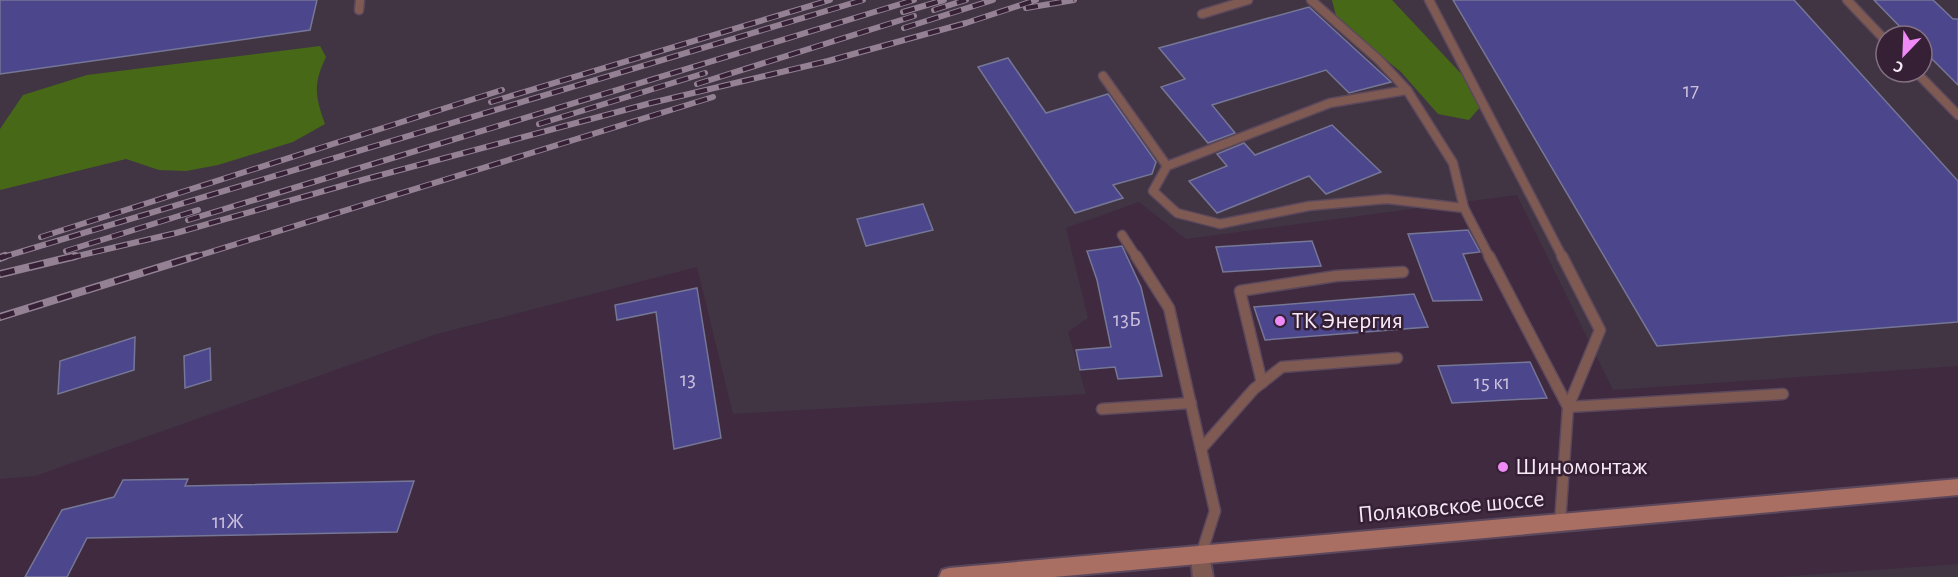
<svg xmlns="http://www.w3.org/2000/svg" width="1958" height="577" font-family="'Alegreya Sans',sans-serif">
  <rect width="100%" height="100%" fill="#3f2a3f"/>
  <g fill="#413544" fill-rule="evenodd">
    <path d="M 0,0 L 1958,0 L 1958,366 L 1613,390 L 1517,195 L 1186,239 L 1139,202 L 1066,228 L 1088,318 L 1068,332 L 1086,394 L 733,414 L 697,267 L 437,334 L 35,476 L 0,479 ZM 1886,36 L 1922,36 L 1922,72 L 1886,72 Z"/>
    <path d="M 1958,564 L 1958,577 L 1778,577 Z"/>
  </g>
  <g fill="#476817">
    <path d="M 1332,0 L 1392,0 L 1467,80 L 1481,106 L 1469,120 L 1438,114 L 1401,72 L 1337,20 Z"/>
    <path d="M 320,46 L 326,57 C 313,84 315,96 325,124 L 293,142 L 218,165 L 186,171 L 159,170 L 126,159 L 0,190 L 0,129 L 23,95 L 87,75 Z"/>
  </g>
  <g fill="#4c468d" stroke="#767696" stroke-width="1.5">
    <path d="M 0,0 L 317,0 L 310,30 L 0,74 Z"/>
    <path d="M 1453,0 L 1794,0 L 1958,181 L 1958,322 L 1657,346 Z"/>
    <path d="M 1874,0 L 1933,0 L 1953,19 L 1958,19 L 1958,85 L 1922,49 L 1922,36 L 1909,36 Z"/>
    <path d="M 1309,7 L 1391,82 L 1349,93 L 1326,70 L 1212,105 L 1235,133 L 1208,143 L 1161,87 L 1185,79 L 1159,48 Z"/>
    <path d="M 1008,58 L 1046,113 L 1108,94 L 1156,162 L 1152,174 L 1113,185 L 1123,198 L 1075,213 L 978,67 Z"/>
    <path d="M 1332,125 L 1381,172 L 1326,194 L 1309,176 L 1217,213 L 1189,181 L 1227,166 L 1217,154 L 1244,143 L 1255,155 Z"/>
    <path d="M 923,204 L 933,230 L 866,246 L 857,219 Z"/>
    <path d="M 1468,230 L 1480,252 L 1463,254 L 1482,300 L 1433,301 L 1408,234 Z"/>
    <path d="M 1312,241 L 1321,266 L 1223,272 L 1216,247 Z"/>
    <path d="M 1122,246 L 1141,287 L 1162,376 L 1118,379 L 1115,367 L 1080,370 L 1076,350 L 1111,347 L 1097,280 L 1087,251 Z"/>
    <path d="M 697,288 L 721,438 L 674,449 L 656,312 L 617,320 L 615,305 Z"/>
    <path d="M 1414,294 L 1428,327 L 1265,340 L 1254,307 Z"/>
    <path d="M 135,337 L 134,370 L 58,394 L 60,361 Z"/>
    <path d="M 210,348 L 211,380 L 185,388 L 184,356 Z"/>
    <path d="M 1530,362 L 1547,398 L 1452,403 L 1438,366 Z"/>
    <path d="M 188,479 L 185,486 L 414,481 L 397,532 L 87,538 L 67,577 L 25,577 L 62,510 L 114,497 L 123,480 Z"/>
  </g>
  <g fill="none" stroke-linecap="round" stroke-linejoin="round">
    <g stroke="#5c485c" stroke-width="11">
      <g id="service-far1">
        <path d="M 1311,0 L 1379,60 L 1407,90 L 1330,103 L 1167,166 L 1153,191 L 1177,213 L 1220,224 L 1309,206 L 1387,199 L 1464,208 L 1490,258"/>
        <path d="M 1429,0 L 1563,258"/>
        <path d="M 1847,0 L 1886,41"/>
        <path d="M 359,10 L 360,0"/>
        <path d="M 1202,14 L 1248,0"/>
        <path d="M 1916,72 L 1958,115"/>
        <path d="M 1103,76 L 1167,166"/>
        <path d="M 1407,90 L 1453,163 L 1464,208"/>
        <path d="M 1122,235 L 1137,258"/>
      </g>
    </g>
    <g stroke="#5c485c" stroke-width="13">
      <g id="service">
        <path d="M 1136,256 L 1169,308 L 1215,511 L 1201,555"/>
        <path d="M 1489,256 L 1568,407 L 1560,523"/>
        <path d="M 1562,256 L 1600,330 L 1568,407 L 1783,394"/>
        <path d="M 1262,383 L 1240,291 L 1336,276 L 1403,272"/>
        <path d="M 1102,409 L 1191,403"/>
        <path d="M 1201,449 L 1254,389 L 1282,367 L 1397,358"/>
      </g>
    </g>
    <g stroke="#5c485c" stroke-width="4">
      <path id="tertiary" d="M 1201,546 L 1208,548 L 1213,577 L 1193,577 L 1191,555 L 1194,548 Z"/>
    </g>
    <g stroke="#5c485c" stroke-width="4">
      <path id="secondary" d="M 1958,479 L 1958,495 L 1054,577 L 939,577 L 942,570 L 949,568 Z"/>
    </g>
    <use href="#service-far1" stroke="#7f5a52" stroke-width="8"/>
    <use href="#service" stroke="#7f5a52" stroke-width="10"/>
    <use href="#tertiary" fill="#7f5a52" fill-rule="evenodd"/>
    <use href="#secondary" fill="#aa6f63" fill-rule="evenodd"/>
    <g stroke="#948294" stroke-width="6">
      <g id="rail-far1">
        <path d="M 1026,8 L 1074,0"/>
        <path d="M 934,10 L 966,0"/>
        <path d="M 903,12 L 944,0"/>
        <path d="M 904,28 L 993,0"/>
        <path d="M 697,84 L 914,16"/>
        <path d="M 491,102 L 830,0"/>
        <path d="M 539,124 L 705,73"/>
        <path d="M 188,220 L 914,0"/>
        <path d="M 41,237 L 502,90"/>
        <path d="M 66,251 L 198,210"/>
        <path d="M 0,258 L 863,0"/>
        <path d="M 69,258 L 176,233 L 366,179 L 651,103 L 828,61 L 966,23 L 1036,0"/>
        <path d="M 191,258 L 713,97"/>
      </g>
    </g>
    <g stroke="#948294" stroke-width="8">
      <g id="rail">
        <path d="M 0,258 L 5,256"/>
        <path d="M 0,274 L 75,256"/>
        <path d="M 0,317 L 196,256"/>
      </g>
    </g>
    <use href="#rail-far1" stroke="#352035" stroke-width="4" stroke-dasharray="12" stroke-linecap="butt"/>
    <use href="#rail" stroke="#352035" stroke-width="5" stroke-dasharray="15" stroke-linecap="butt"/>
  </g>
  <g fill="#ef8bf6" stroke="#352035" stroke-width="2">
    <circle cx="1280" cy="321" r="6"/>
    <circle cx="1503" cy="467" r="6"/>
  </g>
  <g text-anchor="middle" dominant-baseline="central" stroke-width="5" stroke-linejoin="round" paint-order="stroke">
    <g font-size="21" fill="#ccc0dc">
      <text x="1691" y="90">17</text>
      <text x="1127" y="319">13Б</text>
      <text x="688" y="379">13</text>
      <text x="1492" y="382">15 к1</text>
      <text x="228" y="521">11Ж</text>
    </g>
    <g font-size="24" fill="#f7e8f6" stroke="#352035" text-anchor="start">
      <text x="1292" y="321">ТК Энергия</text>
      <text x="1515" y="467">Шиномонтаж</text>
    </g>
    <g font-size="24" fill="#f7e8f6" stroke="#352035">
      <text transform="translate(1451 507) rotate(-5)">Поляковское шоссе</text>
    </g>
  </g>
  <g transform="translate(1904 54) rotate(203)"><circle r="28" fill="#352035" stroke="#837082" stroke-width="1.5"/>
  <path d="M0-4.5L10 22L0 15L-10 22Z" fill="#ef8bf6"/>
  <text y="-9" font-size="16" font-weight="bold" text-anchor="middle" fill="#f7e8f6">С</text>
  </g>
</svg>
